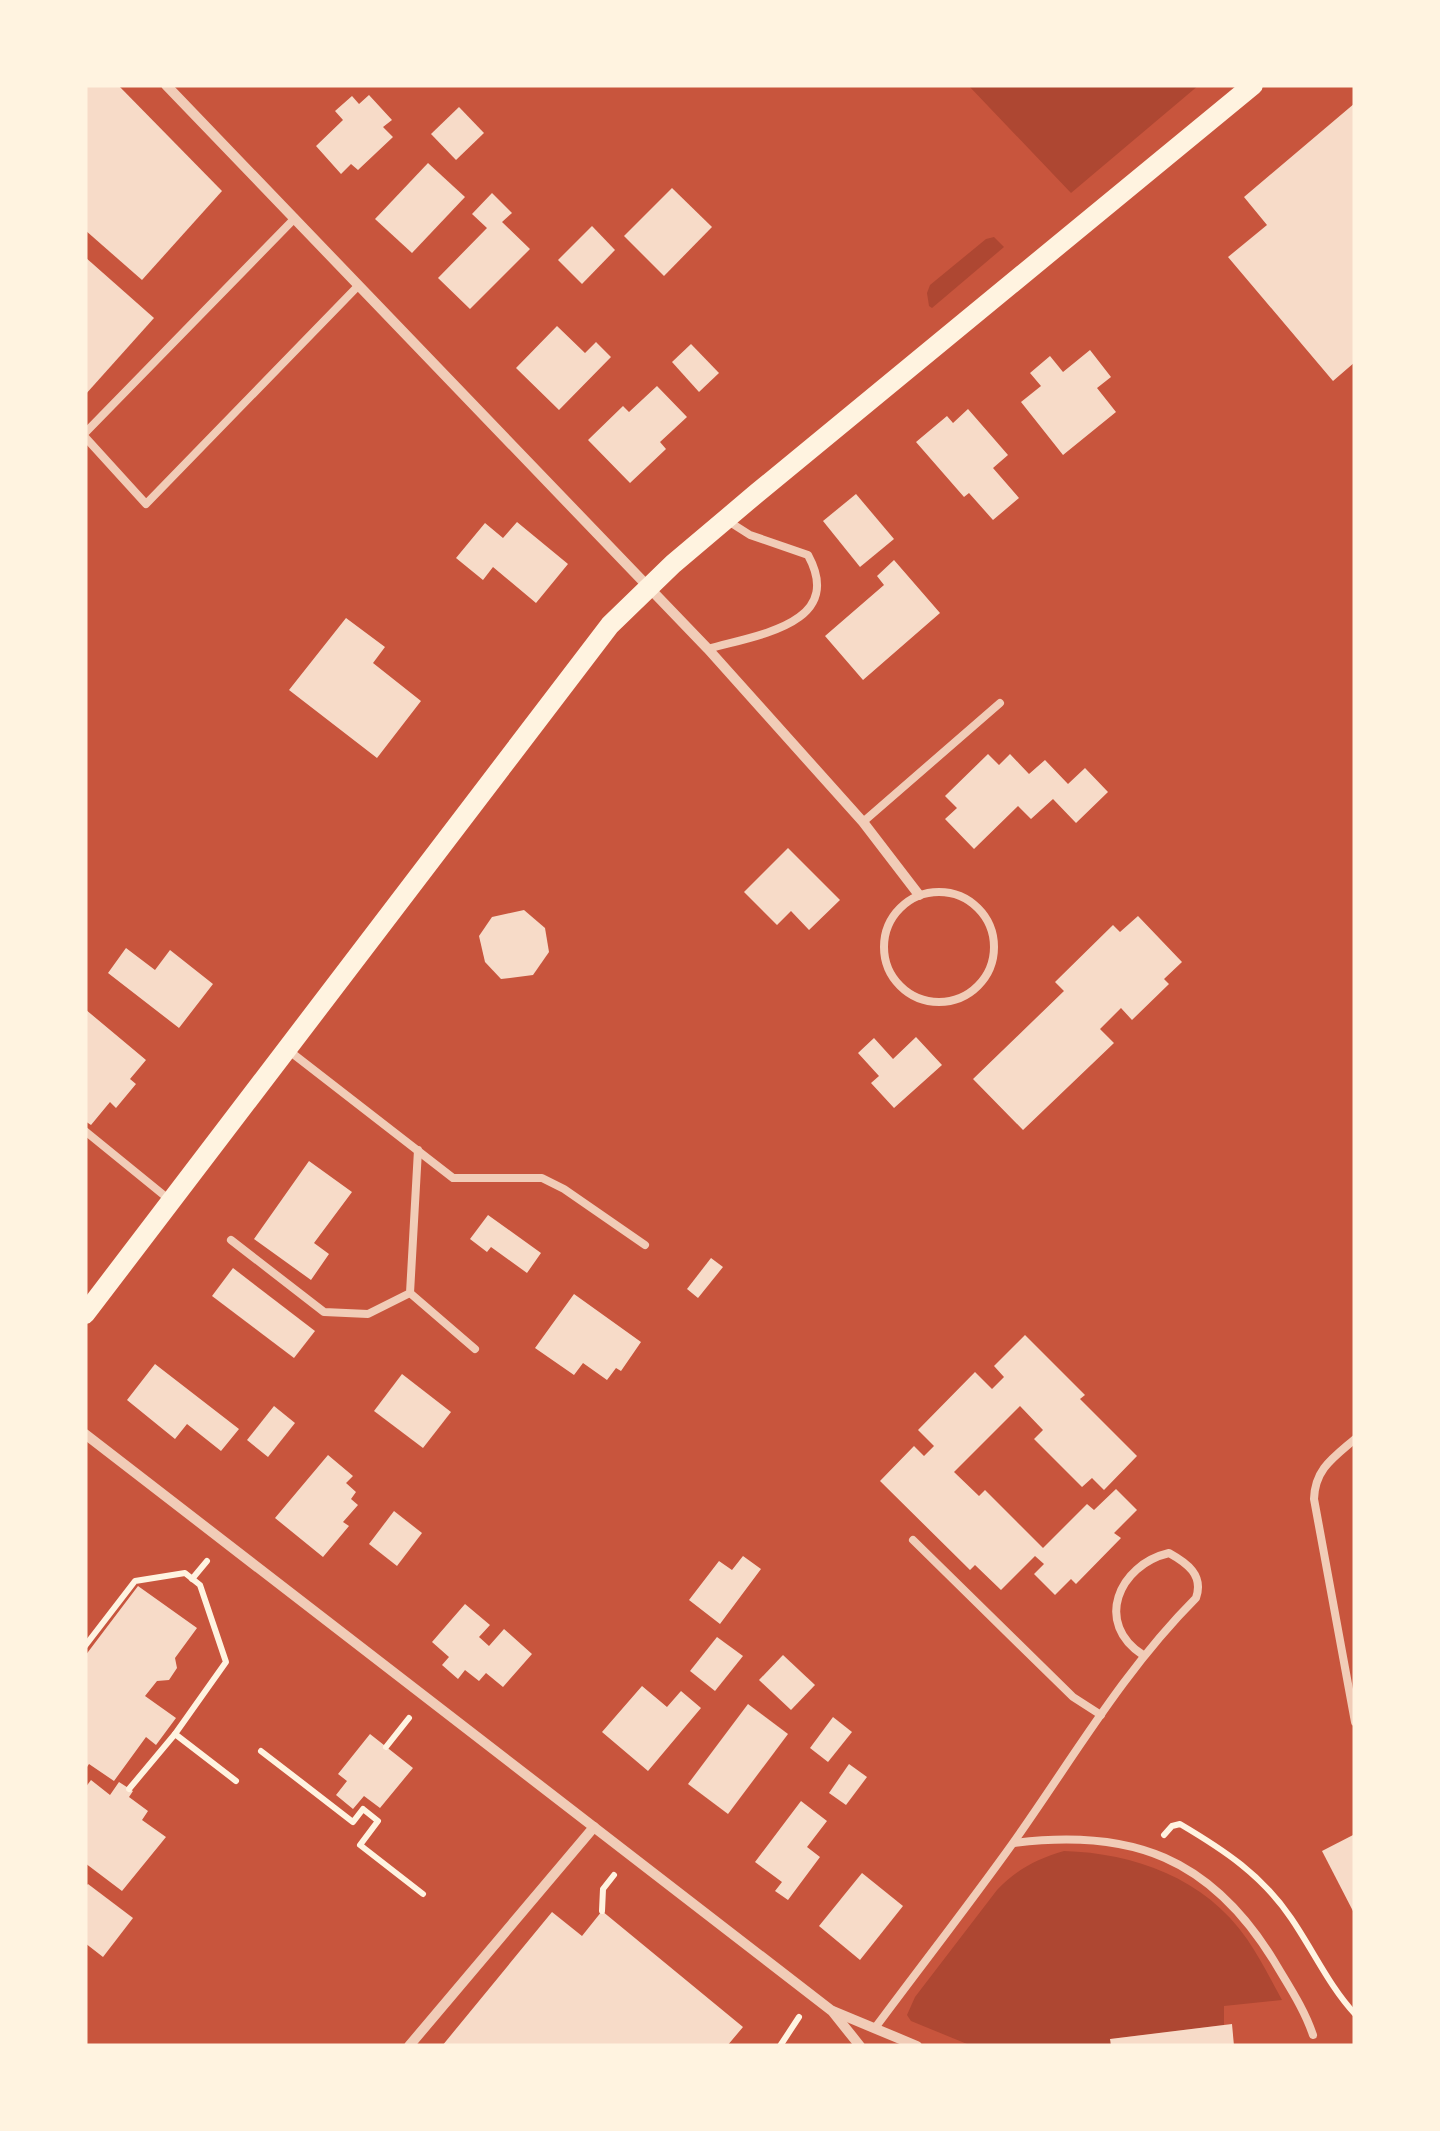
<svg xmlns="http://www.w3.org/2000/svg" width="1440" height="2131" font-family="'Libre Baskerville',serif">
  <rect width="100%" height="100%" fill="#c8553d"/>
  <g fill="#ae4732">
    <path d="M 968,85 L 1199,85 L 1071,193 Z"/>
    <path d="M 994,237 L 1004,247 L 932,308 L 929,306 L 927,293 L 930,285 L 986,239 Z"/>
    <path d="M 1064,1851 C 1134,1853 1205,1878 1247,1939 C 1260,1958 1271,1980 1282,2000 L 1224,2006 L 1224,2025 L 1111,2039 L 1111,2046 L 972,2046 L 911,2021 L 907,2015 L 915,1997 L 997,1890 C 1017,1869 1037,1859 1064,1851 Z"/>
  </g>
  <g fill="#f7dbc8">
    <path d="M 85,85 L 118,85 L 222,191 L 142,280 L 85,230 Z"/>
    <path d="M 369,95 L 392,120 L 383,127 L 393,137 L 358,170 L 351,164 L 341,174 L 316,146 L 343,120 L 335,111 L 352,96 L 359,104 Z"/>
    <path d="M 1355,103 L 1355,362 L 1333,381 L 1228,257 L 1267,225 L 1244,197 Z"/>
    <path d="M 459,107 L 484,133 L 456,160 L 431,134 Z"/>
    <path d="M 428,163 L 465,197 L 412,253 L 375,219 Z"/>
    <path d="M 672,188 L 712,227 L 664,276 L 624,236 Z"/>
    <path d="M 492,193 L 512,213 L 502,222 L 530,249 L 470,309 L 438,278 L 487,228 L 472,214 Z"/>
    <path d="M 592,226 L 615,250 L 582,284 L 558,260 Z"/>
    <path d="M 85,257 L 154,318 L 85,395 Z"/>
    <path d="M 557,326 L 585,353 L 596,342 L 611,357 L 559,410 L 516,368 Z"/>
    <path d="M 691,344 L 719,373 L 699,392 L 672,362 Z"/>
    <path d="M 1090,350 L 1111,377 L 1097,388 L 1116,412 L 1063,455 L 1021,402 L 1041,386 L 1030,373 L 1050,356 L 1063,372 Z"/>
    <path d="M 657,386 L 687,417 L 660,442 L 666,449 L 630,483 L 588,440 L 623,406 L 629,412 Z"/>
    <path d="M 968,409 L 1008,455 L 993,468 L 1019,498 L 993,520 L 969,493 L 964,497 L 916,442 L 947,416 L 953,423 Z"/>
    <path d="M 856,494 L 894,539 L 860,567 L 823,521 Z"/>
    <path d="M 517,522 L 568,564 L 536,603 L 493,567 L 483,580 L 456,558 L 485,523 L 503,538 Z"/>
    <path d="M 894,560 L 940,613 L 863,680 L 825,636 L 884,585 L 877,576 Z"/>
    <path d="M 346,618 L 385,647 L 373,663 L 421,701 L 377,758 L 289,690 Z"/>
    <path d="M 988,754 L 999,765 L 1010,754 L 1029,774 L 1045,760 L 1068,784 L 1085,768 L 1108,792 L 1076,823 L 1053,799 L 1031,819 L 1018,806 L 974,849 L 945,819 L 957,808 L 945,796 Z"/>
    <path d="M 788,848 L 840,900 L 809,930 L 791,911 L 777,925 L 744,892 Z"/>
    <path d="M 524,910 L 545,928 L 549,952 L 533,975 L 501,979 L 485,962 L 479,936 L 492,917 Z"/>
    <path d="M 1138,916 L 1182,962 L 1164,979 L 1169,984 L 1132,1020 L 1121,1008 L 1100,1029 L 1114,1043 L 1023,1130 L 973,1079 L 1064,991 L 1055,982 L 1113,925 L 1120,932 Z"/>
    <path d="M 126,948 L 155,970 L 170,950 L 213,984 L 179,1028 L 108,973 Z"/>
    <path d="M 85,1009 L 146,1060 L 130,1079 L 136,1084 L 116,1108 L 110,1102 L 91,1125 L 85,1121 Z"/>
    <path d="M 916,1037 L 942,1065 L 894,1108 L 871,1083 L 879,1076 L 858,1053 L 874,1038 L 893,1059 Z"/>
    <path d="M 309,1161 L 352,1192 L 314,1243 L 329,1254 L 311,1280 L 254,1239 Z"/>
    <path d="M 488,1215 L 541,1253 L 527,1273 L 491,1247 L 487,1252 L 470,1239 Z"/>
    <path d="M 711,1258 L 723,1267 L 698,1298 L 687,1289 Z"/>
    <path d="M 233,1268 L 315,1331 L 294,1358 L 212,1296 Z"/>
    <path d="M 574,1294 L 641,1342 L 621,1371 L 616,1368 L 607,1380 L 583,1363 L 574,1375 L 535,1348 Z"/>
    <path d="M 1025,1335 L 1085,1395 L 1080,1399 L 1137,1456 L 1104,1490 L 1092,1478 L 1082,1487 L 1034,1439 L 1043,1430 L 1020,1406 L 954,1472 L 979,1496 L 985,1490 L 1043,1548 L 1087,1504 L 1094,1510 L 1116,1489 L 1137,1510 L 1114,1533 L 1121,1538 L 1076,1584 L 1071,1579 L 1055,1595 L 1034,1574 L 1044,1564 L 1035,1556 L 1001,1590 L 975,1565 L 970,1570 L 880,1481 L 914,1446 L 924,1456 L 934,1446 L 918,1430 L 975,1372 L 992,1389 L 1004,1377 L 994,1366 Z"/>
    <path d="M 155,1364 L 239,1429 L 221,1451 L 187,1424 L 175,1439 L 127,1400 Z"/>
    <path d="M 402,1374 L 451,1412 L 423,1448 L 374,1411 Z"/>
    <path d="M 274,1406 L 295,1423 L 268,1457 L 247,1440 Z"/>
    <path d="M 328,1455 L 353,1476 L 346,1483 L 356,1492 L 351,1499 L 358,1505 L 343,1522 L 349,1526 L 323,1557 L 275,1518 Z"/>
    <path d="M 394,1511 L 422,1533 L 397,1566 L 369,1544 Z"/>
    <path d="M 743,1556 L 761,1569 L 720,1624 L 689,1600 L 719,1561 L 732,1570 Z"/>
    <path d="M 138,1586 L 197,1628 L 175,1658 L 177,1668 L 169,1680 L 157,1681 L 145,1696 L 176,1718 L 156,1745 L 146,1737 L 114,1781 L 89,1764 L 85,1770 L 85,1656 Z"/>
    <path d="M 465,1604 L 490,1625 L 479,1637 L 489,1646 L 504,1629 L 532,1654 L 503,1687 L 486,1673 L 479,1681 L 465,1670 L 458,1679 L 442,1665 L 449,1657 L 432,1642 Z"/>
    <path d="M 717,1637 L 743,1656 L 715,1691 L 690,1671 Z"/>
    <path d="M 783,1655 L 815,1685 L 791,1710 L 759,1680 Z"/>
    <path d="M 642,1686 L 667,1707 L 681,1691 L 701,1708 L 648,1771 L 602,1732 Z"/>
    <path d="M 748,1704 L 788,1734 L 728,1814 L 688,1784 Z"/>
    <path d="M 833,1717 L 852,1732 L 828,1762 L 810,1748 Z"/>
    <path d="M 370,1734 L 413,1768 L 380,1808 L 364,1796 L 353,1809 L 336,1795 L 347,1781 L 338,1774 Z"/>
    <path d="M 849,1764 L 867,1777 L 846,1805 L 829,1793 Z"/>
    <path d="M 91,1780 L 110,1795 L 119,1782 L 133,1791 L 129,1797 L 148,1811 L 142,1820 L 166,1837 L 122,1891 L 85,1863 L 85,1788 Z"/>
    <path d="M 801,1801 L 827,1821 L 807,1847 L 820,1857 L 788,1900 L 775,1891 L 782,1882 L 755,1862 Z"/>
    <path d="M 1355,1834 L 1355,1915 L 1322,1851 Z"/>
    <path d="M 862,1873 L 903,1906 L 860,1960 L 819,1926 Z"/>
    <path d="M 88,1884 L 133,1918 L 103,1957 L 85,1943 L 85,1887 Z"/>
    <path d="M 602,1911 L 743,2027 L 727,2046 L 442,2046 L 552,1912 L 582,1936 Z"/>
    <path d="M 1232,2024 L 1234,2046 L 1111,2046 L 1110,2039 Z"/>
  </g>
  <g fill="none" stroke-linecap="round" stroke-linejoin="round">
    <g stroke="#fff3e0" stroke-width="6">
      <path d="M 192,1579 L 207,1561"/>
      <path d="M 85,1646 L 135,1581 L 185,1573 L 200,1585 L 226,1662 L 175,1734"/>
      <path d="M 386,1747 L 409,1718"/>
      <path d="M 261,1751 L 353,1822 L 363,1809 L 378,1821 L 360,1845 L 423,1894"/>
      <path d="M 129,1789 L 175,1734 L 236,1781"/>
      <path d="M 1164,1835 L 1172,1826 L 1180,1824 C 1224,1850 1262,1875 1291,1918 C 1313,1950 1329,1986 1355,2014"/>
      <path d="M 602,1911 L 603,1889 L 614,1875"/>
      <path d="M 780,2046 L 799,2017"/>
    </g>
    <g stroke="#f1ccb7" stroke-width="8">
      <path d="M 85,433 L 295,218"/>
      <path d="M 85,437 L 146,504 L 358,286"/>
      <path d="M 708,649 C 755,635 846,625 808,555 L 750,535 L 728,521"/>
      <path d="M 863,822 L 1000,703"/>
      <circle cx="939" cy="947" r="55"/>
      <path d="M 288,1050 L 453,1178 L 542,1178 L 564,1189 L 645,1245"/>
      <path d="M 85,1131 L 171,1201"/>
      <path d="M 231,1240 L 324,1312 L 368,1314 L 410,1293 L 418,1150"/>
      <path d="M 410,1293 L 475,1349"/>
      <path d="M 1355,1439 C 1333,1458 1315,1469 1314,1499 L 1355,1722"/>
      <path d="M 913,1540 L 1073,1697 L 1101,1715"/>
      <path d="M 1014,1843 C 1132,1828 1211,1858 1274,1961 C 1288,1985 1304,2008 1313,2035"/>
      <path d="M 875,2028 C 921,1966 968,1906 1013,1843 C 1072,1760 1123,1671 1196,1598 C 1204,1575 1187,1563 1169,1553 C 1118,1565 1094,1624 1143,1655"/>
    </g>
    <g stroke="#f1ccb7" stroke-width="10">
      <path d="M 166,85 L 708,649 L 863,822 L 919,895"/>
      <path d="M 85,1434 L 832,2011 L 860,2046"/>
      <path d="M 833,2011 L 917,2046"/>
      <path d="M 409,2046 L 594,1827"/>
    </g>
    <path stroke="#fff3e0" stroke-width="20" d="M 85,1314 L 610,625 L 673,564 L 757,493 L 1253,85"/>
  </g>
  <rect width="1440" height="2131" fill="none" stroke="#fff3e0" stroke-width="175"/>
</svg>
